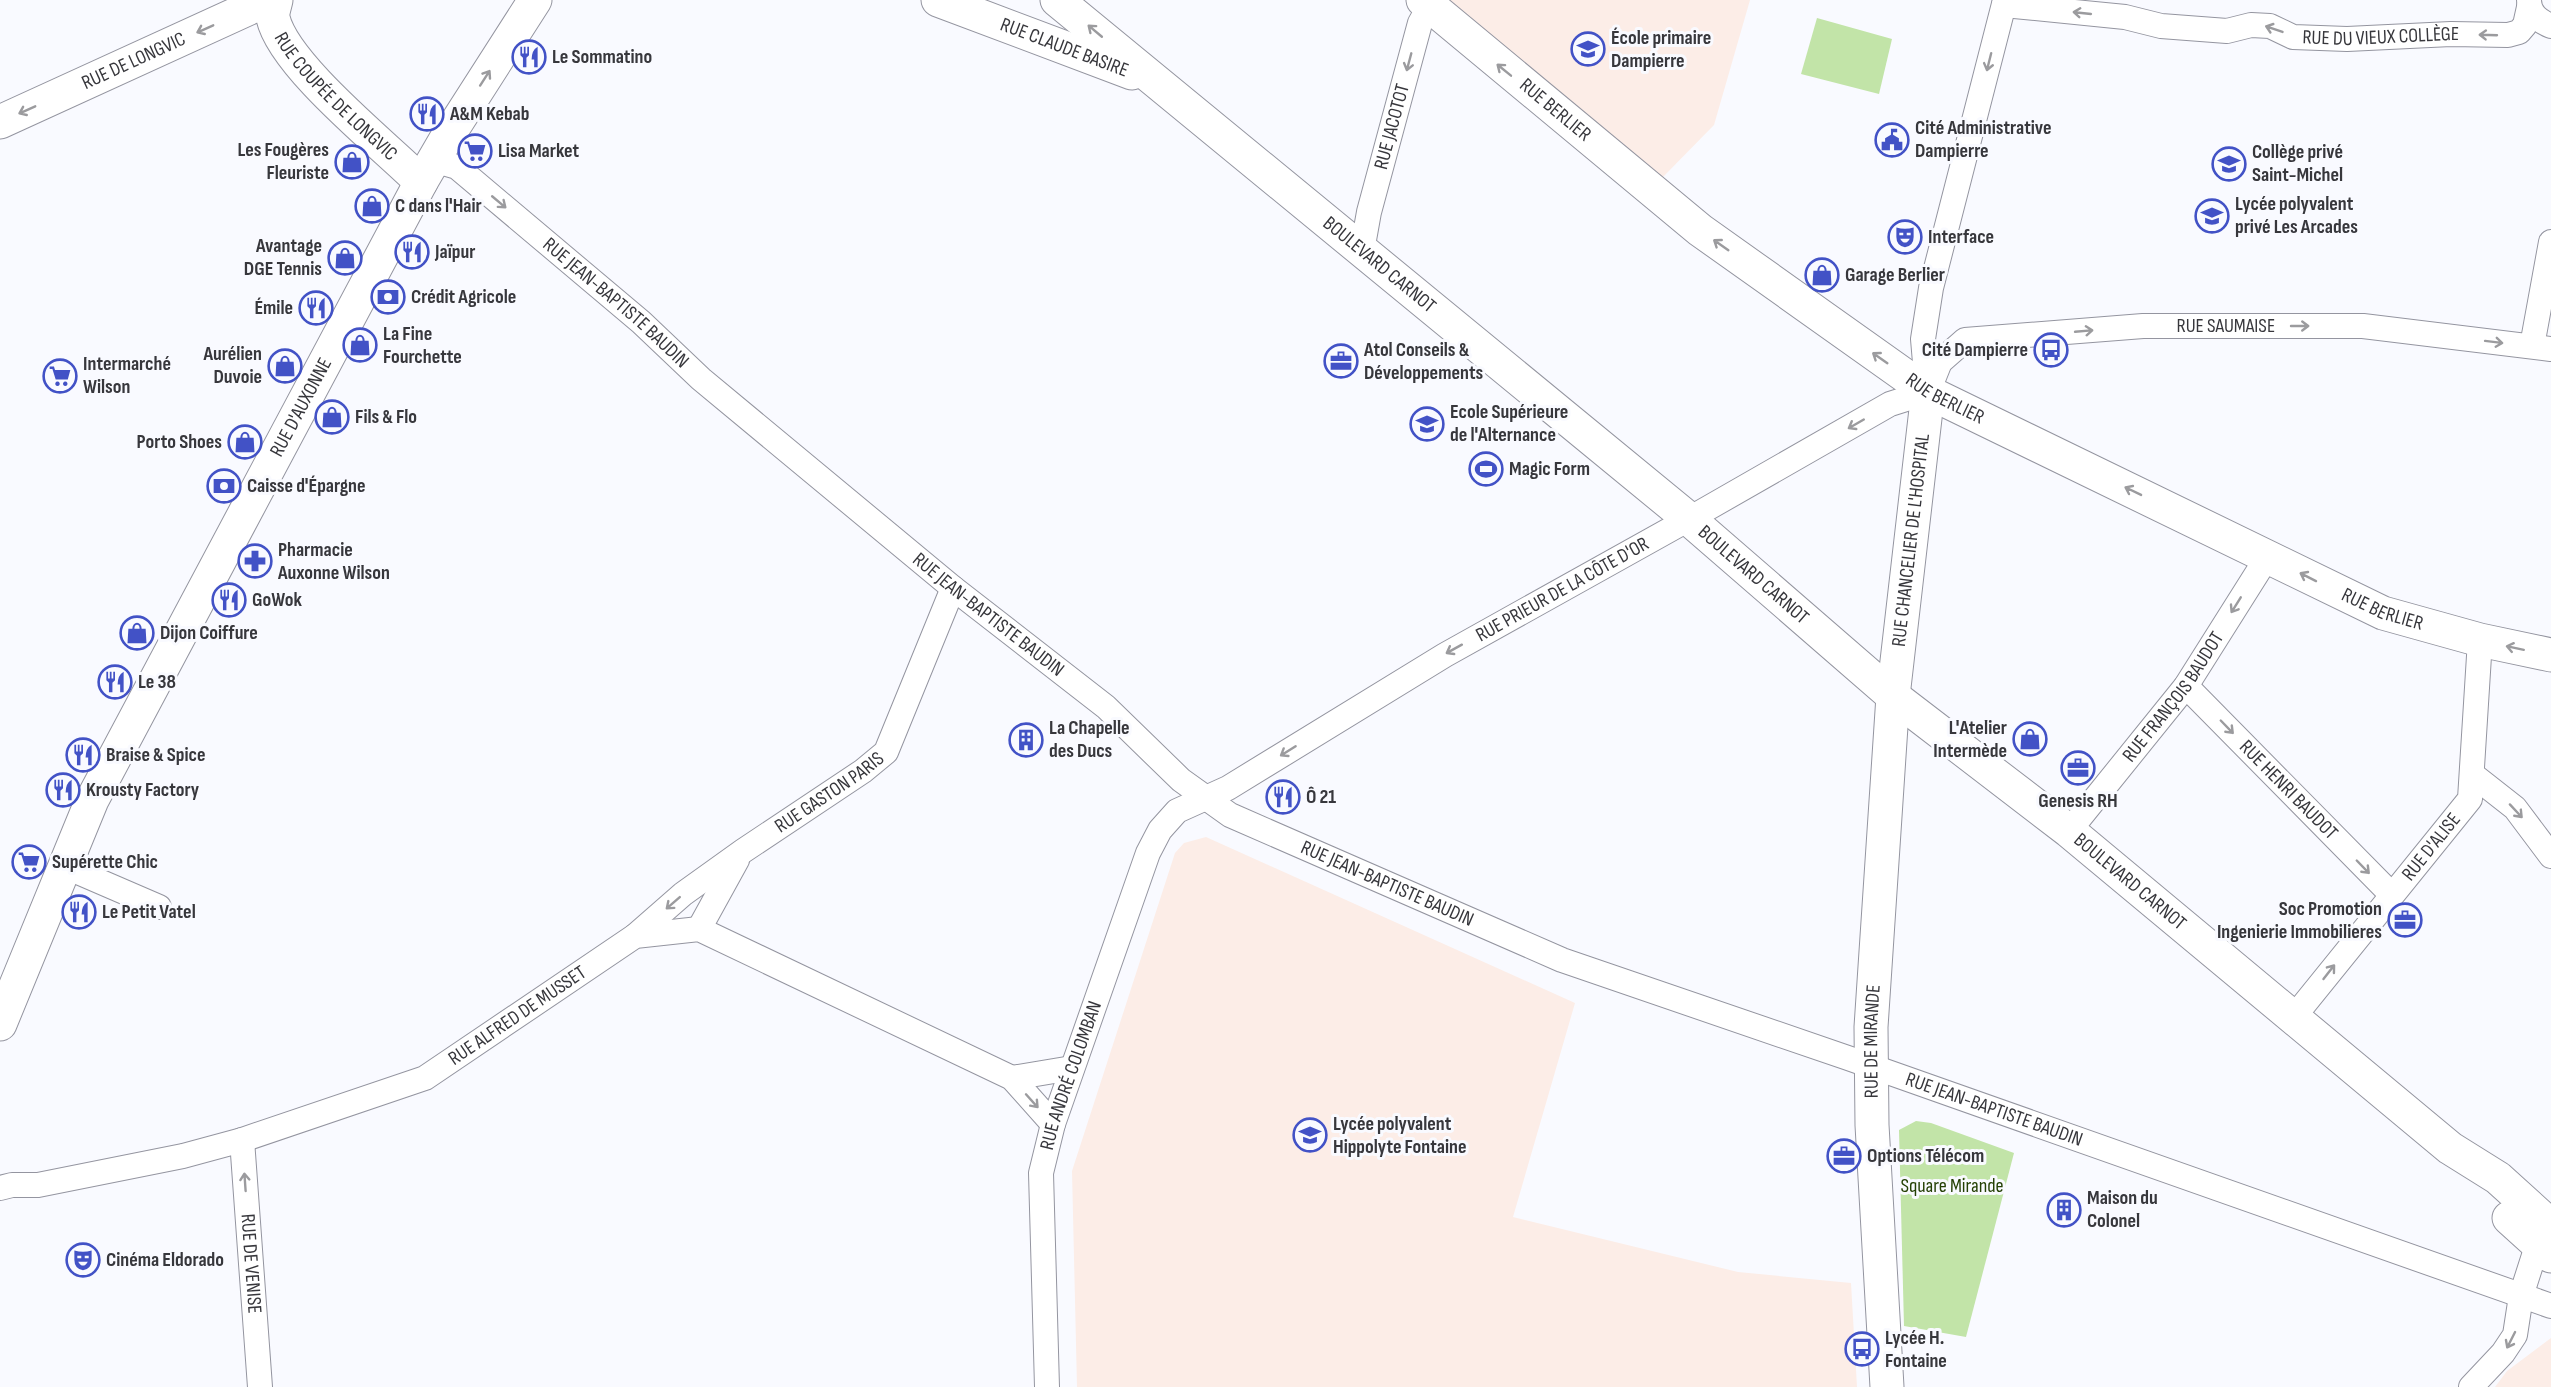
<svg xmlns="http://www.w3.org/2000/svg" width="2551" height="1387" font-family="'Sofia Sans Condensed',sans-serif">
  <rect width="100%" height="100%" fill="#f9faff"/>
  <g fill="#fcede7">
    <path d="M 1446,0 L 1750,0 L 1714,125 L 1662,178 Z"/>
    <path d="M 1206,837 L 1575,1003 L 1513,1217 L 1738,1272 L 1851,1283 L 1857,1387 L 1077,1387 L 1072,1171 L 1175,853 L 1184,843 Z"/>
    <path d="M 2551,1338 L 2551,1387 L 2495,1387 L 2507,1371 Z"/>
  </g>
  <g fill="#c2e4a8">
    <path d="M 1817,18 L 1892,39 L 1879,94 L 1801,74 Z"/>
    <path d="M 1916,1121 L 1931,1123 L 2014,1153 L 1966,1337 L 1904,1326 L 1899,1130 Z"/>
  </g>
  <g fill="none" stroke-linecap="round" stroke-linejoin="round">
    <g stroke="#9495a0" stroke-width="26">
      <g id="street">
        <path d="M 2529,0 C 2529,14 2539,21 2551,26"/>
        <path id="s1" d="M 2004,5 L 2125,17 L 2161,26 L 2227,31 L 2251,25 L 2270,26 L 2293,37 L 2347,39 L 2451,34 L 2508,35 L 2519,32 L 2525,25 L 2529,7"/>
        <path id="s2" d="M 433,160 L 457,167 L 641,322 L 701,379 L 953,588 L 1106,707 L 1181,780 L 1230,815 L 1562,960 L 1848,1058 L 2551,1306"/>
        <path id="s3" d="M 1362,251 L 1369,212 L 1420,23 L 1429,7"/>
        <path d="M 2532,346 L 2551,242"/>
        <path d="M 1927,386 L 1923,339 L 1931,288 L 2005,0"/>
        <path id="s4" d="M 1928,392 L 1940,362 L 1965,340 L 2143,326 L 2363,326 L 2551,349"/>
        <path id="s5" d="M 2186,686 L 2391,894"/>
        <path d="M 2473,775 L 2515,808 L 2551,856"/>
        <path id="s6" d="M 2069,831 L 2186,686 L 2268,556"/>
        <path d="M 64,866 L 159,907"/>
        <path d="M 699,929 L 737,860"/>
        <path id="s7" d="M 635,936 L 683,894 L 743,851 L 863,771 L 886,752 L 953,588"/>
        <path id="s8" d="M 2293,1018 L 2470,799 L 2480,640"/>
        <path d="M 1012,1078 L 1072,1068"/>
        <path id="s9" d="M 242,1140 L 260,1387"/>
        <path id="s10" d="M 0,1188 L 12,1185 L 38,1185 L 183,1156 L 242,1140 L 425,1078 L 635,936 L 699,929 L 1012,1078 L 1053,1124"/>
        <path id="s11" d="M 1047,1387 L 1041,1173 L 1053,1124 L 1148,853 L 1160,830 L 1177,811 L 1228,788 L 1445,655 L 1689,519 L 1890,404 L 1928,392"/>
        <path d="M 2471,1387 L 2503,1353 L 2515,1335 L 2521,1296 L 2538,1243"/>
      </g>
    </g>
    <g stroke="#9495a0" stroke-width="35">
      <g id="secondary">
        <path id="s12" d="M 276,0 C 275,5 272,13 273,18 C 284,66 384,145 421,182"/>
        <path id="s13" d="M 938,0 L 1132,73"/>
        <path id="s14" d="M 1057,0 L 1689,519 L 1893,696 L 2069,831 L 2450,1148 L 2498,1178 L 2551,1226"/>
        <path id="s15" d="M 1423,0 L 1700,230 L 1928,392 L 2383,613 L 2480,640 L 2551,655"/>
        <path id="s16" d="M 0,122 L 267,0"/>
        <path id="s17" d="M 0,1024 L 92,800 L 421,182 L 446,139 L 535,0"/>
        <path d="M 2509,1218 L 2551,1256"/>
        <path id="s18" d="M 1887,1387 L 1872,1125 L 1871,1027 L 1893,696 L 1928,392"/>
      </g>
    </g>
    <use href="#street" stroke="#fff" stroke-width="24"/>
    <use href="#secondary" stroke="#fff" stroke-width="33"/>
  </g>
  <defs><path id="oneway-shaft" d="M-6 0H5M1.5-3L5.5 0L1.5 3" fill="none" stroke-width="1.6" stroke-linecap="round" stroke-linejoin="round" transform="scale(1.5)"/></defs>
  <g stroke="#9b9b9e">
    <use href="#oneway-shaft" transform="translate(2082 13) rotate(-174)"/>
    <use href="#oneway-shaft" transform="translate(205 29) rotate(156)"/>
    <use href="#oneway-shaft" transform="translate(2274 29) rotate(-161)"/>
    <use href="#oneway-shaft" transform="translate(1095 31) rotate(-140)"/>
    <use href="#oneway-shaft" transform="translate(2488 35) rotate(-178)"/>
    <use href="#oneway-shaft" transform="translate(1409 62) rotate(105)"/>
    <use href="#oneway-shaft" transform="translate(1989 62) rotate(104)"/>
    <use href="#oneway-shaft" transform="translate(1504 70) rotate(-141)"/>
    <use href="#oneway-shaft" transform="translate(485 78) rotate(-57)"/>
    <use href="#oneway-shaft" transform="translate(27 110) rotate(156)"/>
    <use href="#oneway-shaft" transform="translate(499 202) rotate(40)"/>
    <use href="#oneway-shaft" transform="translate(1721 245) rotate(-145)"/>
    <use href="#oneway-shaft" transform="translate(2300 326)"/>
    <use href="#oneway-shaft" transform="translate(2084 331) rotate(-5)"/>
    <use href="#oneway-shaft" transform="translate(2494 342) rotate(7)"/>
    <use href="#oneway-shaft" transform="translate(1880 358) rotate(-145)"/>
    <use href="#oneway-shaft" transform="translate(1856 424) rotate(150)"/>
    <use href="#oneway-shaft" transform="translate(2133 491) rotate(-154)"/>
    <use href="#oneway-shaft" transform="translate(2308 577) rotate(-153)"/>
    <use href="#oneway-shaft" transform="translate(2236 605) rotate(122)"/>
    <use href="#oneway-shaft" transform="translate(2515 648) rotate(-168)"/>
    <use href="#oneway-shaft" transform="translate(1454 649) rotate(151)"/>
    <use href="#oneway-shaft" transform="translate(2227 727) rotate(46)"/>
    <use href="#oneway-shaft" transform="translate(1288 751) rotate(148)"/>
    <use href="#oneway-shaft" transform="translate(2516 811) rotate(47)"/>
    <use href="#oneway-shaft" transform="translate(2363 867) rotate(46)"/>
    <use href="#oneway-shaft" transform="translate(673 903) rotate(139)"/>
    <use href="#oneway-shaft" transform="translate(2329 972) rotate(-52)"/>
    <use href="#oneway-shaft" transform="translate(1032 1101) rotate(48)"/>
    <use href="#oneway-shaft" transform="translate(245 1182) rotate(-94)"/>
    <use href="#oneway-shaft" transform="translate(2511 1340) rotate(117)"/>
  </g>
  <defs>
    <g id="school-ring" transform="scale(1.725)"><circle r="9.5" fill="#f9faff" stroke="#4252c6" stroke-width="1.5"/><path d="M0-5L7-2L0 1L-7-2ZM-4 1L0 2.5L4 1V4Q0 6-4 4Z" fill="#4252c6"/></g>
    <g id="restaurant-ring" transform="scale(1.725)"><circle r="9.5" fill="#f9faff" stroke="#4252c6" stroke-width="1.5"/><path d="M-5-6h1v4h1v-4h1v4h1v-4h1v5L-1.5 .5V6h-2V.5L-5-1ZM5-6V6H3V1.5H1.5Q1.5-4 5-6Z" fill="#4252c6"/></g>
    <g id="civic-ring" transform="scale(1.725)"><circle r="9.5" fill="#f9faff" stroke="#4252c6" stroke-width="1.5"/><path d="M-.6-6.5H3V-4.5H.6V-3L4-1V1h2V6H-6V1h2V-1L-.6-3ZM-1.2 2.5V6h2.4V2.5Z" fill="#4252c6"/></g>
    <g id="supermarket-ring" transform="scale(1.725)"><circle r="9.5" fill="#f9faff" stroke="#4252c6" stroke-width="1.5"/><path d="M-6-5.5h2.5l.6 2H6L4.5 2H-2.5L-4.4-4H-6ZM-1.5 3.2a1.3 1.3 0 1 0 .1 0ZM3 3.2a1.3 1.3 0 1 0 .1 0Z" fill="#4252c6"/></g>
    <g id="shop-ring" transform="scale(1.725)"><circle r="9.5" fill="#f9faff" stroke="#4252c6" stroke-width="1.5"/><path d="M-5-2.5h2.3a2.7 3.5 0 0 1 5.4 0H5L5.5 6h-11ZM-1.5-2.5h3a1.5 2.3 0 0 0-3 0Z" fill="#4252c6"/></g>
    <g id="theatre-ring" transform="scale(1.725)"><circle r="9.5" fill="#f9faff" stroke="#4252c6" stroke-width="1.5"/><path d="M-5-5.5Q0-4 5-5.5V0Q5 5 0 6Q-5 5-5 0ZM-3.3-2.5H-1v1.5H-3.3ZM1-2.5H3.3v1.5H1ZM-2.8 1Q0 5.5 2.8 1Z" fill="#4252c6"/></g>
    <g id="bank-ring" transform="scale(1.725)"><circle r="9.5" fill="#f9faff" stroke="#4252c6" stroke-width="1.5"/><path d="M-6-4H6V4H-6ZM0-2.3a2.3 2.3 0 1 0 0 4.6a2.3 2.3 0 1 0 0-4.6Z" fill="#4252c6"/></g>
    <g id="bus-ring" transform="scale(1.725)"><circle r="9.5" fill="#f9faff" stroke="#4252c6" stroke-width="1.5"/><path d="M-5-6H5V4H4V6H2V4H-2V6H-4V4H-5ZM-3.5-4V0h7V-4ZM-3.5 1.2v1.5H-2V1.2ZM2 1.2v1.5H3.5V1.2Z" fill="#4252c6"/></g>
    <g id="office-ring" transform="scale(1.725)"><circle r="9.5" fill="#f9faff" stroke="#4252c6" stroke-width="1.5"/><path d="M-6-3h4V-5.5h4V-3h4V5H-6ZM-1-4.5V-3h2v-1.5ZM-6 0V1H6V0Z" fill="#4252c6"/></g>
    <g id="university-ring" transform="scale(1.725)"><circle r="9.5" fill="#f9faff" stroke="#4252c6" stroke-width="1.5"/><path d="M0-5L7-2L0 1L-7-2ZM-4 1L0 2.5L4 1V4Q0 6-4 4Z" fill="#4252c6"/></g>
    <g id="stadium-ring" transform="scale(1.725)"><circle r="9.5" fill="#f9faff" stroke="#4252c6" stroke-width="1.5"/><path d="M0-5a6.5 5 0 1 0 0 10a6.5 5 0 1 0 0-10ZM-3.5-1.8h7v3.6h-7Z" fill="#4252c6"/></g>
    <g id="pharmacy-ring" transform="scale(1.725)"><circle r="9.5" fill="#f9faff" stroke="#4252c6" stroke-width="1.5"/><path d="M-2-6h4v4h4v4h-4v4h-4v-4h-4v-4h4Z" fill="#4252c6"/></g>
    <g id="building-ring" transform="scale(1.725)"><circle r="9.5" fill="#f9faff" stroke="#4252c6" stroke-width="1.5"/><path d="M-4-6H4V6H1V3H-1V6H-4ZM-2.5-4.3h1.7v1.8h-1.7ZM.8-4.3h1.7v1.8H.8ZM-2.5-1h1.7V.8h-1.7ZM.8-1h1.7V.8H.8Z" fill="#4252c6"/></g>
  </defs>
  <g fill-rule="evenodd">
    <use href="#school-ring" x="1588" y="49"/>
    <use href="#restaurant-ring" x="529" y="57"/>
    <use href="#restaurant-ring" x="427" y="114"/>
    <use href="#civic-ring" x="1892" y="140"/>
    <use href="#supermarket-ring" x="475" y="151"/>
    <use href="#shop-ring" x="352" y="162"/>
    <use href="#school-ring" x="2229" y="164"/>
    <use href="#shop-ring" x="372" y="206"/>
    <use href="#school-ring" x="2212" y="216"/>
    <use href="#theatre-ring" x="1905" y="237"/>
    <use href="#restaurant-ring" x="412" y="252"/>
    <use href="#shop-ring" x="345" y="258"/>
    <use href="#shop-ring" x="1822" y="275"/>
    <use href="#bank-ring" x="388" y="297"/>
    <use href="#restaurant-ring" x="316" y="308"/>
    <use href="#shop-ring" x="360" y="345"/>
    <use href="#bus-ring" x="2051" y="350"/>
    <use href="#office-ring" x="1341" y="361"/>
    <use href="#shop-ring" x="285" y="366"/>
    <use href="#supermarket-ring" x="60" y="376"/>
    <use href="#shop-ring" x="332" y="417"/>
    <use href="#university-ring" x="1427" y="424"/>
    <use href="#shop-ring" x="245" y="442"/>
    <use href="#stadium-ring" x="1486" y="469"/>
    <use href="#bank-ring" x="224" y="486"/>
    <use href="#pharmacy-ring" x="255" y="561"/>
    <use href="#restaurant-ring" x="229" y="600"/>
    <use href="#shop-ring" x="137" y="633"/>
    <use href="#restaurant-ring" x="115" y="682"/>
    <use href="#shop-ring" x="2030" y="739"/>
    <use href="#building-ring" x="1026" y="740"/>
    <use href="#restaurant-ring" x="83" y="755"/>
    <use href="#office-ring" x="2078" y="768"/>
    <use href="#restaurant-ring" x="63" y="790"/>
    <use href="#restaurant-ring" x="1283" y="797"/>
    <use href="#supermarket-ring" x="29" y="862"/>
    <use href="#restaurant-ring" x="79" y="912"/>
    <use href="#office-ring" x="2405" y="920"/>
    <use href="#school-ring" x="1310" y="1135"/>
    <use href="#office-ring" x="1844" y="1156"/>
    <use href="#building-ring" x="2064" y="1210"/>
    <use href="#theatre-ring" x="83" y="1260"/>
    <use href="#bus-ring" x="1862" y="1349"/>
  </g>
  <g text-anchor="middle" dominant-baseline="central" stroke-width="6" stroke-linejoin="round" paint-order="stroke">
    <g font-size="20" fill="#37373c" stroke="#f9faff">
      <text stroke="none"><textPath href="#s1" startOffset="382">RUE DU VIEUX COLLÈGE</textPath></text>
      <text stroke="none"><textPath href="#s13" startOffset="135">RUE CLAUDE BASIRE</textPath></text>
      <text stroke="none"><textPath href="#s16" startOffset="147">RUE DE LONGVIC</textPath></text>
      <text stroke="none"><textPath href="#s12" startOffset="120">RUE COUPÉE DE LONGVIC</textPath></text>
      <text stroke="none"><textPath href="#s15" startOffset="172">RUE BERLIER</textPath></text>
      <text stroke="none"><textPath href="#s3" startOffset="128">RUE JACOTOT</textPath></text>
      <text stroke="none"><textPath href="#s14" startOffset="417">BOULEVARD CARNOT</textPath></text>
      <text stroke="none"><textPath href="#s2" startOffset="234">RUE JEAN-BAPTISTE BAUDIN</textPath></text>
      <text stroke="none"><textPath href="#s4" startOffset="327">RUE SAUMAISE</textPath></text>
      <text stroke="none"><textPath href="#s15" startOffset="658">RUE BERLIER</textPath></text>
      <text stroke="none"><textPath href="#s17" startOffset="687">RUE D'AUXONNE</textPath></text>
      <text stroke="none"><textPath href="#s18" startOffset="849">RUE CHANCELIER DE L'HOSPITAL</textPath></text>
      <text stroke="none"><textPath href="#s14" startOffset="903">BOULEVARD CARNOT</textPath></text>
      <text stroke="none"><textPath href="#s11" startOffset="1048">RUE PRIEUR DE LA CÔTE D'OR</textPath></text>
      <text stroke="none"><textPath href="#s15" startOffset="1144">RUE BERLIER</textPath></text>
      <text stroke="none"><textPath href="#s2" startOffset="720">RUE JEAN-BAPTISTE BAUDIN</textPath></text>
      <text stroke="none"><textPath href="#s6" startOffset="170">RUE FRANÇOIS BAUDOT</textPath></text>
      <text stroke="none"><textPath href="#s5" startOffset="146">RUE HENRI BAUDOT</textPath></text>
      <text stroke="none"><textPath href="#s7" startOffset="242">RUE GASTON PARIS</textPath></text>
      <text stroke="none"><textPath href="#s8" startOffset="220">RUE D'ALISE</textPath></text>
      <text stroke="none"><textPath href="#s14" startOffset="1389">BOULEVARD CARNOT</textPath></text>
      <text stroke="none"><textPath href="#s2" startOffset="1206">RUE JEAN-BAPTISTE BAUDIN</textPath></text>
      <text stroke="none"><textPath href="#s10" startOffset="552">RUE ALFRED DE MUSSET</textPath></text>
      <text stroke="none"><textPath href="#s18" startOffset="346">RUE DE MIRANDE</textPath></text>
      <text stroke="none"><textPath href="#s11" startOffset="316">RUE ANDRÉ COLOMBAN</textPath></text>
      <text stroke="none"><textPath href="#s2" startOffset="1854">RUE JEAN-BAPTISTE BAUDIN</textPath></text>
      <text stroke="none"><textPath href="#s9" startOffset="124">RUE DE VENISE</textPath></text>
    </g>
    <g font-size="20" font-weight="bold" fill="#37373c" stroke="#f9faff" text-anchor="start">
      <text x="1611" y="38">École primaire<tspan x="1611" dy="23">Dampierre</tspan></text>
      <text x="552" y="57">Le Sommatino</text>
      <text x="450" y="114">A&amp;M Kebab</text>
      <text x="1915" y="128">Cité Administrative<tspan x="1915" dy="23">Dampierre</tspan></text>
      <text x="329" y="150" text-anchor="end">Les Fougères<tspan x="329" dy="23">Fleuriste</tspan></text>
      <text x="498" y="151">Lisa Market</text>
      <text x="2252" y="152">Collège privé<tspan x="2252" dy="23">Saint-Michel</tspan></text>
      <text x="2235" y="204">Lycée polyvalent<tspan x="2235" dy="23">privé Les Arcades</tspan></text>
      <text x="395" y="206">C dans l'Hair</text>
      <text x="1928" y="237">Interface</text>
      <text x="322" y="246" text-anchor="end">Avantage<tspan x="322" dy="23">DGE Tennis</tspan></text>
      <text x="435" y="252">Jaïpur</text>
      <text x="1845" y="275">Garage Berlier</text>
      <text x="411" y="297">Crédit Agricole</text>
      <text x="293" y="308" text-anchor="end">Émile</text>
      <text x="383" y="334">La Fine<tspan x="383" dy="23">Fourchette</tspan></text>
      <text x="1364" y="350">Atol Conseils &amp;<tspan x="1364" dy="23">Développements</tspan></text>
      <text x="2028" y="350" text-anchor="end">Cité Dampierre</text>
      <text x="262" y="354" text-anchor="end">Aurélien<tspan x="262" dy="23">Duvoie</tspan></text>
      <text x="83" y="364">Intermarché<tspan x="83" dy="23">Wilson</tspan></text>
      <text x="1450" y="412">Ecole Supérieure<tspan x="1450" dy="23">de l'Alternance</tspan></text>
      <text x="355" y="417">Fils &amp; Flo</text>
      <text x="222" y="442" text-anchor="end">Porto Shoes</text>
      <text x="1509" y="469">Magic Form</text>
      <text x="247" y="486">Caisse d'Épargne</text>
      <text x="278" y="550">Pharmacie<tspan x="278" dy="23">Auxonne Wilson</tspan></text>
      <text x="252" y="600">GoWok</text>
      <text x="160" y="633">Dijon Coiffure</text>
      <text x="138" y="682">Le 38</text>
      <text x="1049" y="728">La Chapelle<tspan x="1049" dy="23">des Ducs</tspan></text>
      <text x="2007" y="728" text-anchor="end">L'Atelier<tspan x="2007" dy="23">Intermède</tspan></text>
      <text x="106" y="755">Braise &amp; Spice</text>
      <text x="86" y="790">Krousty Factory</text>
      <text x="1306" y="797">Ô 21</text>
      <text x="2078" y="801" text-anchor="middle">Genesis RH</text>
      <text x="52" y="862">Supérette Chic</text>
      <text x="2382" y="909" text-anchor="end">Soc Promotion<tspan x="2382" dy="23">Ingenierie Immobilieres</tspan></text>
      <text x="102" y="912">Le Petit Vatel</text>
      <text x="1333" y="1124">Lycée polyvalent<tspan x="1333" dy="23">Hippolyte Fontaine</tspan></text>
      <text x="1867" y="1156">Options Télécom</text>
      <text x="2087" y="1198">Maison du<tspan x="2087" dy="23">Colonel</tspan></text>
      <text x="106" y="1260">Cinéma Eldorado</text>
      <text x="1885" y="1338">Lycée H.<tspan x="1885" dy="23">Fontaine</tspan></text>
    </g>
    <g font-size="20" fill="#244004" stroke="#f9faff">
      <text x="1952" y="1186">Square Mirande</text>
    </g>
  </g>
</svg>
